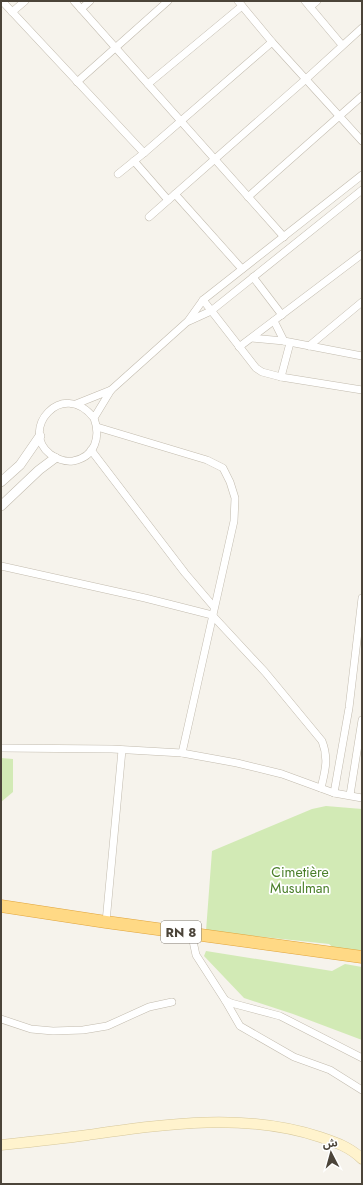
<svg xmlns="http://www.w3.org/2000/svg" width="363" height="1185" font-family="Jost,'Noto Sans Arabic',sans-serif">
  <rect width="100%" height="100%" fill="#f6f3ec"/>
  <g fill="#d2eab5">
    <path d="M 1,758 L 13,759 L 13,792 L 1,802 Z"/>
    <path d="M 326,806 L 362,809 L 362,957 L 340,954 L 329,944 L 206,931 L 212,851 L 312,809 Z"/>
    <path d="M 206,951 L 332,971 L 345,964 L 362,967 L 362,1040 L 293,1014 L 244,998 L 204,956 Z"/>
  </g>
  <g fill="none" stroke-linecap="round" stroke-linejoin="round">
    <g stroke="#c2bbae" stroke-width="8">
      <g id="minor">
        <path d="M 2,1 L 144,153"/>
        <path d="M 74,1 L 284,237"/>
        <path d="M 238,1 L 272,42 L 362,141"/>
        <path d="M 305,1 L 342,45"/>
        <path d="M 310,7 L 317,1"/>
        <path d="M 81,9 L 90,1"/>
        <path d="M 12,12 L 25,1"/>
        <path d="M 77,82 L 168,1"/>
        <path d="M 148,84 L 242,6"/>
        <path d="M 134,161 L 168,200"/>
        <path d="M 118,174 L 144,153 L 272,42"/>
        <path d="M 175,194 L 242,269"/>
        <path d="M 248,197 L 362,96"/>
        <path d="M 149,217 L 306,79 L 362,28"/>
        <path d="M 253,277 L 282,315"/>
        <path d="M 203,300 L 256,368 L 262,372 L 281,377 L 362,390"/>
        <path d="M 189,321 L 211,311 L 362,190"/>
        <path d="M 274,321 L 284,341"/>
        <path d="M 252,338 L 284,341 L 362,356"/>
        <path d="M 309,346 L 362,302"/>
        <path d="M 239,347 L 362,254"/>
        <path d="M 281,377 L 290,343"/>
        <path d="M 76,404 L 111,390"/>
        <path d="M 94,418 C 62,378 19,430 50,454 C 57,459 65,462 73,461 C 95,457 101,437 94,418 L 111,390 L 188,321 L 203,300 L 362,175"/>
        <path d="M 97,427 L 207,460 L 223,468 L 230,482 L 235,498 L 234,521 L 182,753"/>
        <path d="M 91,450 L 185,573 L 214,607"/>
        <path d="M 1,566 L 145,598 L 212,615 L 265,672 L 322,741 C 329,759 325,771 321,788"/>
        <path d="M 1,748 L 112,749 L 182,753 L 237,763 L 282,774 L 334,793 L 362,798"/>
        <path d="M 334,793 L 349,708 L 362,598"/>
        <path d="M 350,795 L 362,720"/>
        <path d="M 106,922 L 122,750"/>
        <path d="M 193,941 L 196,955 L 225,1000 L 231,1003 L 280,1016 L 362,1058"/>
        <path d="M 225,1000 L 240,1026 L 294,1057 L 330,1070 L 362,1090"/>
        <path d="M 1,1019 L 31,1029 L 53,1031 L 83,1030 L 107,1026 L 149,1007 L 172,1002"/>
      </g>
    </g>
    <g stroke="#c2bbae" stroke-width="10">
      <g id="tertiary">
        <path d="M 1,482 L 20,465 L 40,436"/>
        <path d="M 1,506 L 39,470 L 55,458"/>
      </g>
    </g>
    <g stroke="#d6c79b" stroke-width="11">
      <path id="secondary" d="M 1,1145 C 30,1142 59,1139 88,1135 C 165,1124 244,1112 320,1137 C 335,1142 350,1147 362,1159"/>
    </g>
    <g stroke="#e0a43c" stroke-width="13">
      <path id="trunk" d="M 1,906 L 106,922 L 362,957"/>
    </g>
    <use href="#minor" stroke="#fff" stroke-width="7"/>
    <use href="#tertiary" stroke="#fff" stroke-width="9"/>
    <use href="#secondary" stroke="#fff3cd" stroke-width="10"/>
    <use href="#trunk" stroke="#ffd985" stroke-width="12"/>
  </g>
  <g text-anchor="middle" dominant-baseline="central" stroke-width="3.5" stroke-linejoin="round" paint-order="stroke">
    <rect fill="#fff" stroke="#817c74" stroke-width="1" x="161" y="921" width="40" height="22" rx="3"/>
    <g font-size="13" font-weight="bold" fill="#4b4439">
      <text x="181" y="932">RN 8</text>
    </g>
    <g font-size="14" fill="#4a7f2a" stroke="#fff">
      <text x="300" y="872">Cimetière<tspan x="300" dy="16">Musulman</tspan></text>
    </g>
  </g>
  <rect width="363" height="1185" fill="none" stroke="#4b4439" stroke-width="4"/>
  <g transform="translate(331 1153) rotate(354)" stroke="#ffffff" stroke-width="3" paint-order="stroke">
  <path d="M0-3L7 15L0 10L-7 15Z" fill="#4b4439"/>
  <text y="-6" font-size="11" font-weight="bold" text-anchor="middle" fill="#4b4439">ش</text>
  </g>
</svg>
